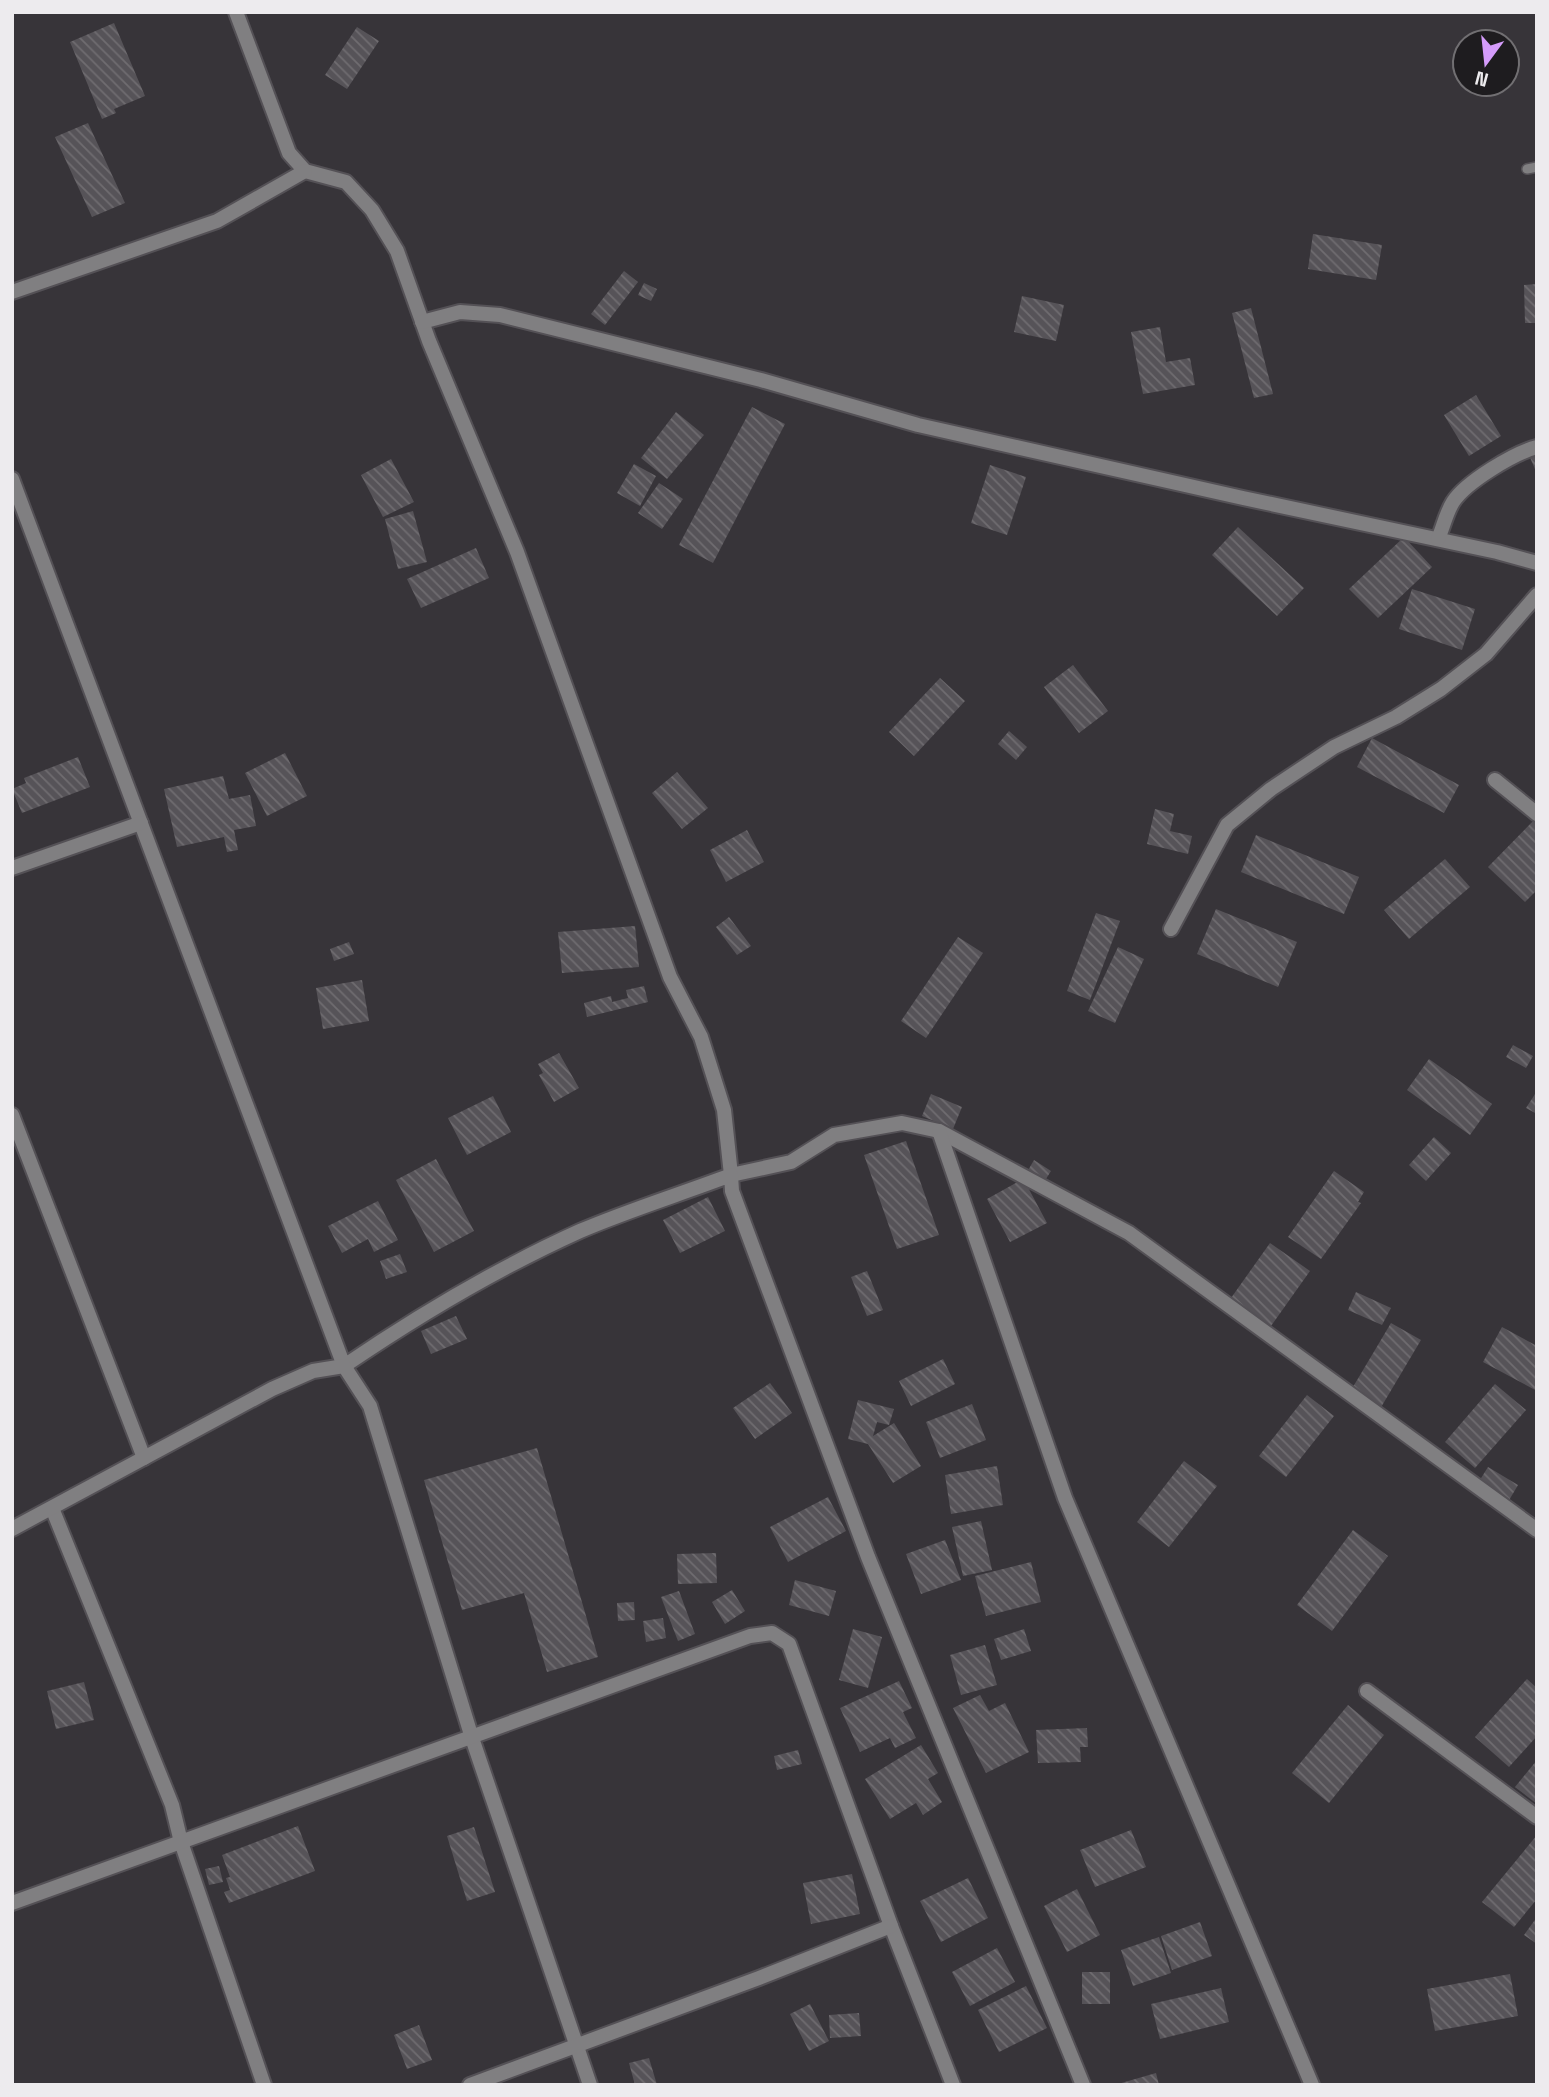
<svg xmlns="http://www.w3.org/2000/svg" width="1549" height="2097" font-family="'Space Grotesk',sans-serif">
  <defs>
    <pattern id="building-back-hatch" width="6" height="6" patternUnits="userSpaceOnUse" patternTransform="scale(1.75)"><rect width="6" height="6" fill="#565358"/><path d="M-1 5l2 2M0 0l6 6M5-1l2 2" fill="none" stroke="#6f6c70"/></pattern>
  </defs>
  <rect width="100%" height="100%" fill="#373439"/>
  <g fill="url(#building-back-hatch)">
    <path d="M 114,23 L 145,96 L 114,109 L 116,113 L 102,119 L 70,42 Z"/>
    <path d="M 357,27 L 379,41 L 347,89 L 325,75 Z"/>
    <path d="M 88,123 L 125,203 L 92,217 L 55,137 Z"/>
    <path d="M 1313,234 L 1382,245 L 1376,280 L 1308,269 Z"/>
    <path d="M 624,271 L 638,282 L 605,325 L 591,314 Z"/>
    <path d="M 644,283 L 657,289 L 651,301 L 638,295 Z"/>
    <path d="M 1537,284 L 1537,323 L 1525,323 L 1524,285 Z"/>
    <path d="M 1022,296 L 1064,305 L 1056,341 L 1014,332 Z"/>
    <path d="M 1251,308 L 1273,394 L 1254,398 L 1232,313 Z"/>
    <path d="M 1160,327 L 1166,362 L 1190,358 L 1195,385 L 1143,394 L 1131,332 Z"/>
    <path d="M 1476,395 L 1501,436 L 1469,456 L 1444,415 Z"/>
    <path d="M 752,407 L 785,424 L 713,563 L 679,545 Z"/>
    <path d="M 676,412 L 704,435 L 667,479 L 641,458 Z"/>
    <path d="M 1537,452 L 1537,474 L 1529,455 Z"/>
    <path d="M 391,459 L 414,502 L 383,517 L 361,475 Z"/>
    <path d="M 634,464 L 656,476 L 640,506 L 617,493 Z"/>
    <path d="M 990,465 L 1026,477 L 1007,535 L 971,523 Z"/>
    <path d="M 659,483 L 683,499 L 662,529 L 638,513 Z"/>
    <path d="M 413,511 L 427,562 L 398,569 L 385,519 Z"/>
    <path d="M 1238,527 L 1304,588 L 1277,616 L 1212,555 Z"/>
    <path d="M 1404,537 L 1432,567 L 1378,618 L 1349,589 Z"/>
    <path d="M 476,548 L 489,578 L 421,608 L 407,579 Z"/>
    <path d="M 1412,589 L 1475,609 L 1462,650 L 1399,629 Z"/>
    <path d="M 1073,665 L 1108,711 L 1079,733 L 1044,687 Z"/>
    <path d="M 940,678 L 965,701 L 914,756 L 889,732 Z"/>
    <path d="M 1009,731 L 1027,747 L 1016,760 L 998,744 Z"/>
    <path d="M 1372,738 L 1459,785 L 1444,813 L 1357,767 Z"/>
    <path d="M 285,753 L 307,796 L 267,816 L 245,773 Z"/>
    <path d="M 78,757 L 90,787 L 22,813 L 12,789 L 26,783 L 24,778 Z"/>
    <path d="M 677,772 L 708,808 L 682,829 L 652,793 Z"/>
    <path d="M 223,776 L 229,799 L 250,795 L 256,826 L 234,830 L 238,850 L 227,852 L 224,837 L 177,847 L 164,789 Z"/>
    <path d="M 1155,809 L 1174,814 L 1170,831 L 1192,836 L 1188,854 L 1147,844 Z"/>
    <path d="M 1537,817 L 1537,890 L 1525,902 L 1488,867 Z"/>
    <path d="M 747,830 L 764,862 L 726,882 L 710,850 Z"/>
    <path d="M 1256,835 L 1359,877 L 1344,914 L 1241,872 Z"/>
    <path d="M 1445,859 L 1470,887 L 1409,939 L 1384,910 Z"/>
    <path d="M 1216,909 L 1297,942 L 1278,987 L 1197,954 Z"/>
    <path d="M 1096,913 L 1120,921 L 1090,1000 L 1067,991 Z"/>
    <path d="M 729,917 L 751,946 L 737,955 L 716,927 Z"/>
    <path d="M 635,926 L 639,967 L 562,973 L 558,932 Z"/>
    <path d="M 958,937 L 983,953 L 926,1038 L 901,1021 Z"/>
    <path d="M 349,942 L 354,954 L 334,961 L 330,949 Z"/>
    <path d="M 1118,947 L 1144,959 L 1115,1023 L 1088,1011 Z"/>
    <path d="M 362,980 L 369,1021 L 323,1029 L 316,988 Z"/>
    <path d="M 644,986 L 648,1002 L 587,1017 L 584,1003 L 611,996 L 612,1002 L 628,998 L 626,990 Z"/>
    <path d="M 1513,1045 L 1533,1056 L 1526,1068 L 1506,1057 Z"/>
    <path d="M 559,1053 L 579,1088 L 554,1102 L 539,1075 L 543,1073 L 538,1064 Z"/>
    <path d="M 1429,1059 L 1492,1104 L 1470,1135 L 1407,1090 Z"/>
    <path d="M 1537,1091 L 1537,1114 L 1526,1108 Z"/>
    <path d="M 931,1094 L 962,1107 L 953,1129 L 922,1116 Z"/>
    <path d="M 493,1096 L 511,1132 L 467,1155 L 448,1118 Z"/>
    <path d="M 1434,1137 L 1451,1153 L 1426,1181 L 1409,1165 Z"/>
    <path d="M 906,1141 L 939,1235 L 897,1249 L 864,1155 Z"/>
    <path d="M 436,1159 L 474,1231 L 434,1252 L 396,1180 Z"/>
    <path d="M 1034,1160 L 1051,1171 L 1039,1190 L 1024,1180 L 1047,1223 L 1010,1242 L 987,1199 L 1023,1179 Z"/>
    <path d="M 1334,1171 L 1364,1192 L 1358,1202 L 1361,1203 L 1321,1259 L 1288,1237 Z"/>
    <path d="M 708,1197 L 725,1231 L 680,1253 L 663,1220 Z"/>
    <path d="M 378,1201 L 398,1240 L 374,1252 L 368,1239 L 342,1253 L 328,1226 Z"/>
    <path d="M 1270,1243 L 1310,1271 L 1271,1326 L 1231,1298 Z"/>
    <path d="M 400,1254 L 407,1272 L 386,1279 L 380,1261 Z"/>
    <path d="M 867,1271 L 883,1310 L 867,1316 L 851,1277 Z"/>
    <path d="M 1356,1292 L 1391,1308 L 1382,1325 L 1348,1310 Z"/>
    <path d="M 456,1316 L 467,1339 L 431,1354 L 421,1331 Z"/>
    <path d="M 1391,1323 L 1421,1340 L 1377,1414 L 1347,1397 Z"/>
    <path d="M 1502,1327 L 1537,1346 L 1537,1391 L 1483,1362 Z"/>
    <path d="M 943,1359 L 955,1384 L 911,1406 L 899,1381 Z"/>
    <path d="M 770,1383 L 792,1413 L 755,1439 L 733,1408 Z"/>
    <path d="M 1495,1384 L 1526,1410 L 1475,1468 L 1445,1442 Z"/>
    <path d="M 1307,1395 L 1334,1416 L 1286,1477 L 1259,1456 Z"/>
    <path d="M 858,1400 L 894,1409 L 889,1425 L 877,1422 L 873,1436 L 894,1423 L 921,1466 L 893,1483 L 868,1444 L 848,1439 Z"/>
    <path d="M 972,1404 L 986,1440 L 940,1458 L 926,1422 Z"/>
    <path d="M 537,1448 L 598,1657 L 547,1672 L 524,1593 L 462,1610 L 424,1480 Z"/>
    <path d="M 1184,1461 L 1217,1486 L 1169,1547 L 1137,1522 Z"/>
    <path d="M 997,1466 L 1003,1505 L 951,1514 L 945,1475 Z"/>
    <path d="M 1488,1467 L 1518,1485 L 1508,1502 L 1478,1483 Z"/>
    <path d="M 828,1497 L 846,1531 L 788,1562 L 770,1527 Z"/>
    <path d="M 981,1521 L 992,1570 L 963,1576 L 952,1527 Z"/>
    <path d="M 1353,1530 L 1388,1556 L 1332,1631 L 1297,1605 Z"/>
    <path d="M 945,1540 L 961,1580 L 921,1594 L 906,1554 Z"/>
    <path d="M 716,1553 L 717,1583 L 678,1584 L 677,1554 Z"/>
    <path d="M 1031,1562 L 1041,1602 L 986,1616 L 975,1576 Z"/>
    <path d="M 795,1580 L 836,1591 L 829,1616 L 789,1605 Z"/>
    <path d="M 732,1590 L 745,1611 L 725,1624 L 712,1602 Z"/>
    <path d="M 679,1591 L 695,1634 L 678,1641 L 661,1597 Z"/>
    <path d="M 634,1602 L 635,1620 L 618,1621 L 617,1603 Z"/>
    <path d="M 663,1618 L 666,1638 L 646,1642 L 643,1621 Z"/>
    <path d="M 853,1629 L 882,1637 L 868,1688 L 839,1680 Z"/>
    <path d="M 1024,1629 L 1031,1651 L 1001,1660 L 994,1639 Z"/>
    <path d="M 985,1645 L 997,1685 L 961,1695 L 950,1655 Z"/>
    <path d="M 1527,1679 L 1537,1688 L 1537,1736 L 1509,1767 L 1475,1737 Z"/>
    <path d="M 899,1681 L 912,1708 L 903,1712 L 916,1738 L 895,1748 L 890,1738 L 860,1752 L 840,1708 Z"/>
    <path d="M 84,1682 L 94,1720 L 56,1729 L 47,1691 Z"/>
    <path d="M 980,1695 L 989,1711 L 1005,1703 L 1029,1752 L 986,1773 L 953,1708 Z"/>
    <path d="M 1348,1705 L 1384,1735 L 1329,1803 L 1292,1773 Z"/>
    <path d="M 1087,1728 L 1088,1747 L 1080,1747 L 1081,1762 L 1038,1763 L 1036,1730 Z"/>
    <path d="M 921,1745 L 938,1773 L 928,1779 L 942,1802 L 923,1815 L 916,1803 L 890,1819 L 865,1779 Z"/>
    <path d="M 798,1750 L 802,1764 L 777,1770 L 774,1756 Z"/>
    <path d="M 1537,1760 L 1537,1804 L 1515,1787 Z"/>
    <path d="M 298,1826 L 315,1871 L 229,1903 L 224,1892 L 230,1890 L 226,1878 L 230,1877 L 222,1855 Z"/>
    <path d="M 474,1827 L 495,1892 L 467,1901 L 447,1836 Z"/>
    <path d="M 1131,1830 L 1146,1867 L 1095,1887 L 1080,1850 Z"/>
    <path d="M 1537,1835 L 1537,1899 L 1514,1927 L 1482,1902 Z"/>
    <path d="M 219,1866 L 223,1882 L 209,1885 L 205,1869 Z"/>
    <path d="M 852,1874 L 860,1914 L 811,1924 L 803,1883 Z"/>
    <path d="M 968,1878 L 988,1918 L 941,1942 L 920,1901 Z"/>
    <path d="M 1077,1889 L 1100,1935 L 1067,1952 L 1044,1906 Z"/>
    <path d="M 1537,1917 L 1537,1944 L 1524,1935 Z"/>
    <path d="M 1200,1922 L 1212,1956 L 1172,1970 L 1161,1936 Z"/>
    <path d="M 1159,1937 L 1171,1973 L 1133,1986 L 1121,1950 Z"/>
    <path d="M 997,1948 L 1015,1982 L 970,2006 L 952,1972 Z"/>
    <rect x="1082" y="1972" width="28" height="32"/>
    <path d="M 1510,1974 L 1518,2016 L 1435,2031 L 1427,1989 Z"/>
    <path d="M 1026,1986 L 1047,2028 L 999,2052 L 978,2010 Z"/>
    <path d="M 1221,1988 L 1229,2022 L 1160,2039 L 1151,2004 Z"/>
    <path d="M 810,2004 L 829,2041 L 809,2051 L 790,2014 Z"/>
    <path d="M 859,2013 L 861,2036 L 830,2038 L 829,2015 Z"/>
    <path d="M 419,2025 L 432,2060 L 407,2069 L 394,2035 Z"/>
    <path d="M 649,2058 L 657,2085 L 635,2085 L 629,2063 Z"/>
    <path d="M 1156,2073 L 1159,2085 L 1119,2085 L 1118,2084 Z"/>
  </g>
  <g fill="none" stroke-linecap="round" stroke-linejoin="round">
    <g stroke="#545156" stroke-width="12">
      <path id="service" d="M 1527,169 L 1537,167"/>
    </g>
    <g stroke="#545156" stroke-width="18">
      <g id="minor">
        <path d="M 236,12 L 289,153 L 305,171 L 346,182 L 372,210 L 397,251 L 429,341 L 517,552 L 670,977 L 701,1037 L 724,1110 L 731,1175 L 791,1162 L 834,1135 L 902,1123 L 939,1131 L 1129,1233 L 1537,1530"/>
        <path d="M 12,292 L 217,221 L 305,171"/>
        <path d="M 422,322 L 460,312 L 500,315 L 761,380 L 918,425 L 1243,498 L 1497,552 L 1537,563"/>
        <path d="M 12,479 L 344,1366 C 419,1315 498,1268 580,1231 C 629,1210 681,1194 731,1175 L 732,1191 L 868,1557 L 1083,2085"/>
        <path d="M 1438,539 C 1443,528 1446,513 1453,502 C 1466,482 1514,453 1537,447"/>
        <path d="M 1495,780 L 1537,814"/>
        <path d="M 12,868 L 141,823"/>
        <path d="M 1171,929 L 1227,825 L 1271,789 L 1334,747 L 1396,717 L 1441,689 L 1486,654 L 1537,595"/>
        <path d="M 12,1115 L 144,1458"/>
        <path d="M 939,1131 L 1065,1498 L 1312,2085"/>
        <path d="M 52,1508 L 172,1805 L 181,1842 L 264,2085"/>
        <path d="M 12,1529 L 272,1389 L 313,1371 L 344,1366 L 370,1406 L 472,1738 L 590,2085"/>
        <path d="M 1367,1691 L 1537,1817"/>
        <path d="M 12,1903 L 750,1636 L 772,1633 L 789,1644 L 891,1926 L 953,2085"/>
        <path d="M 470,2085 L 759,1978 L 891,1926"/>
      </g>
    </g>
    <use href="#service" stroke="#807f81" stroke-width="9"/>
    <use href="#minor" stroke="#807f81" stroke-width="14"/>
  </g>
  <rect width="1549" height="2097" fill="none" stroke="#edebee" stroke-width="28"/>
  <g transform="translate(1486 63) rotate(195)"><circle r="33" fill="#1e1c1f" stroke="#716f72" stroke-width="2"/>
  <path d="M0-5L12 26L0 18L-12 26Z" fill="#d59cfb"/>
  <text y="-10" font-size="19" font-weight="bold" text-anchor="middle" fill="#edebee">N</text>
  </g>
</svg>
